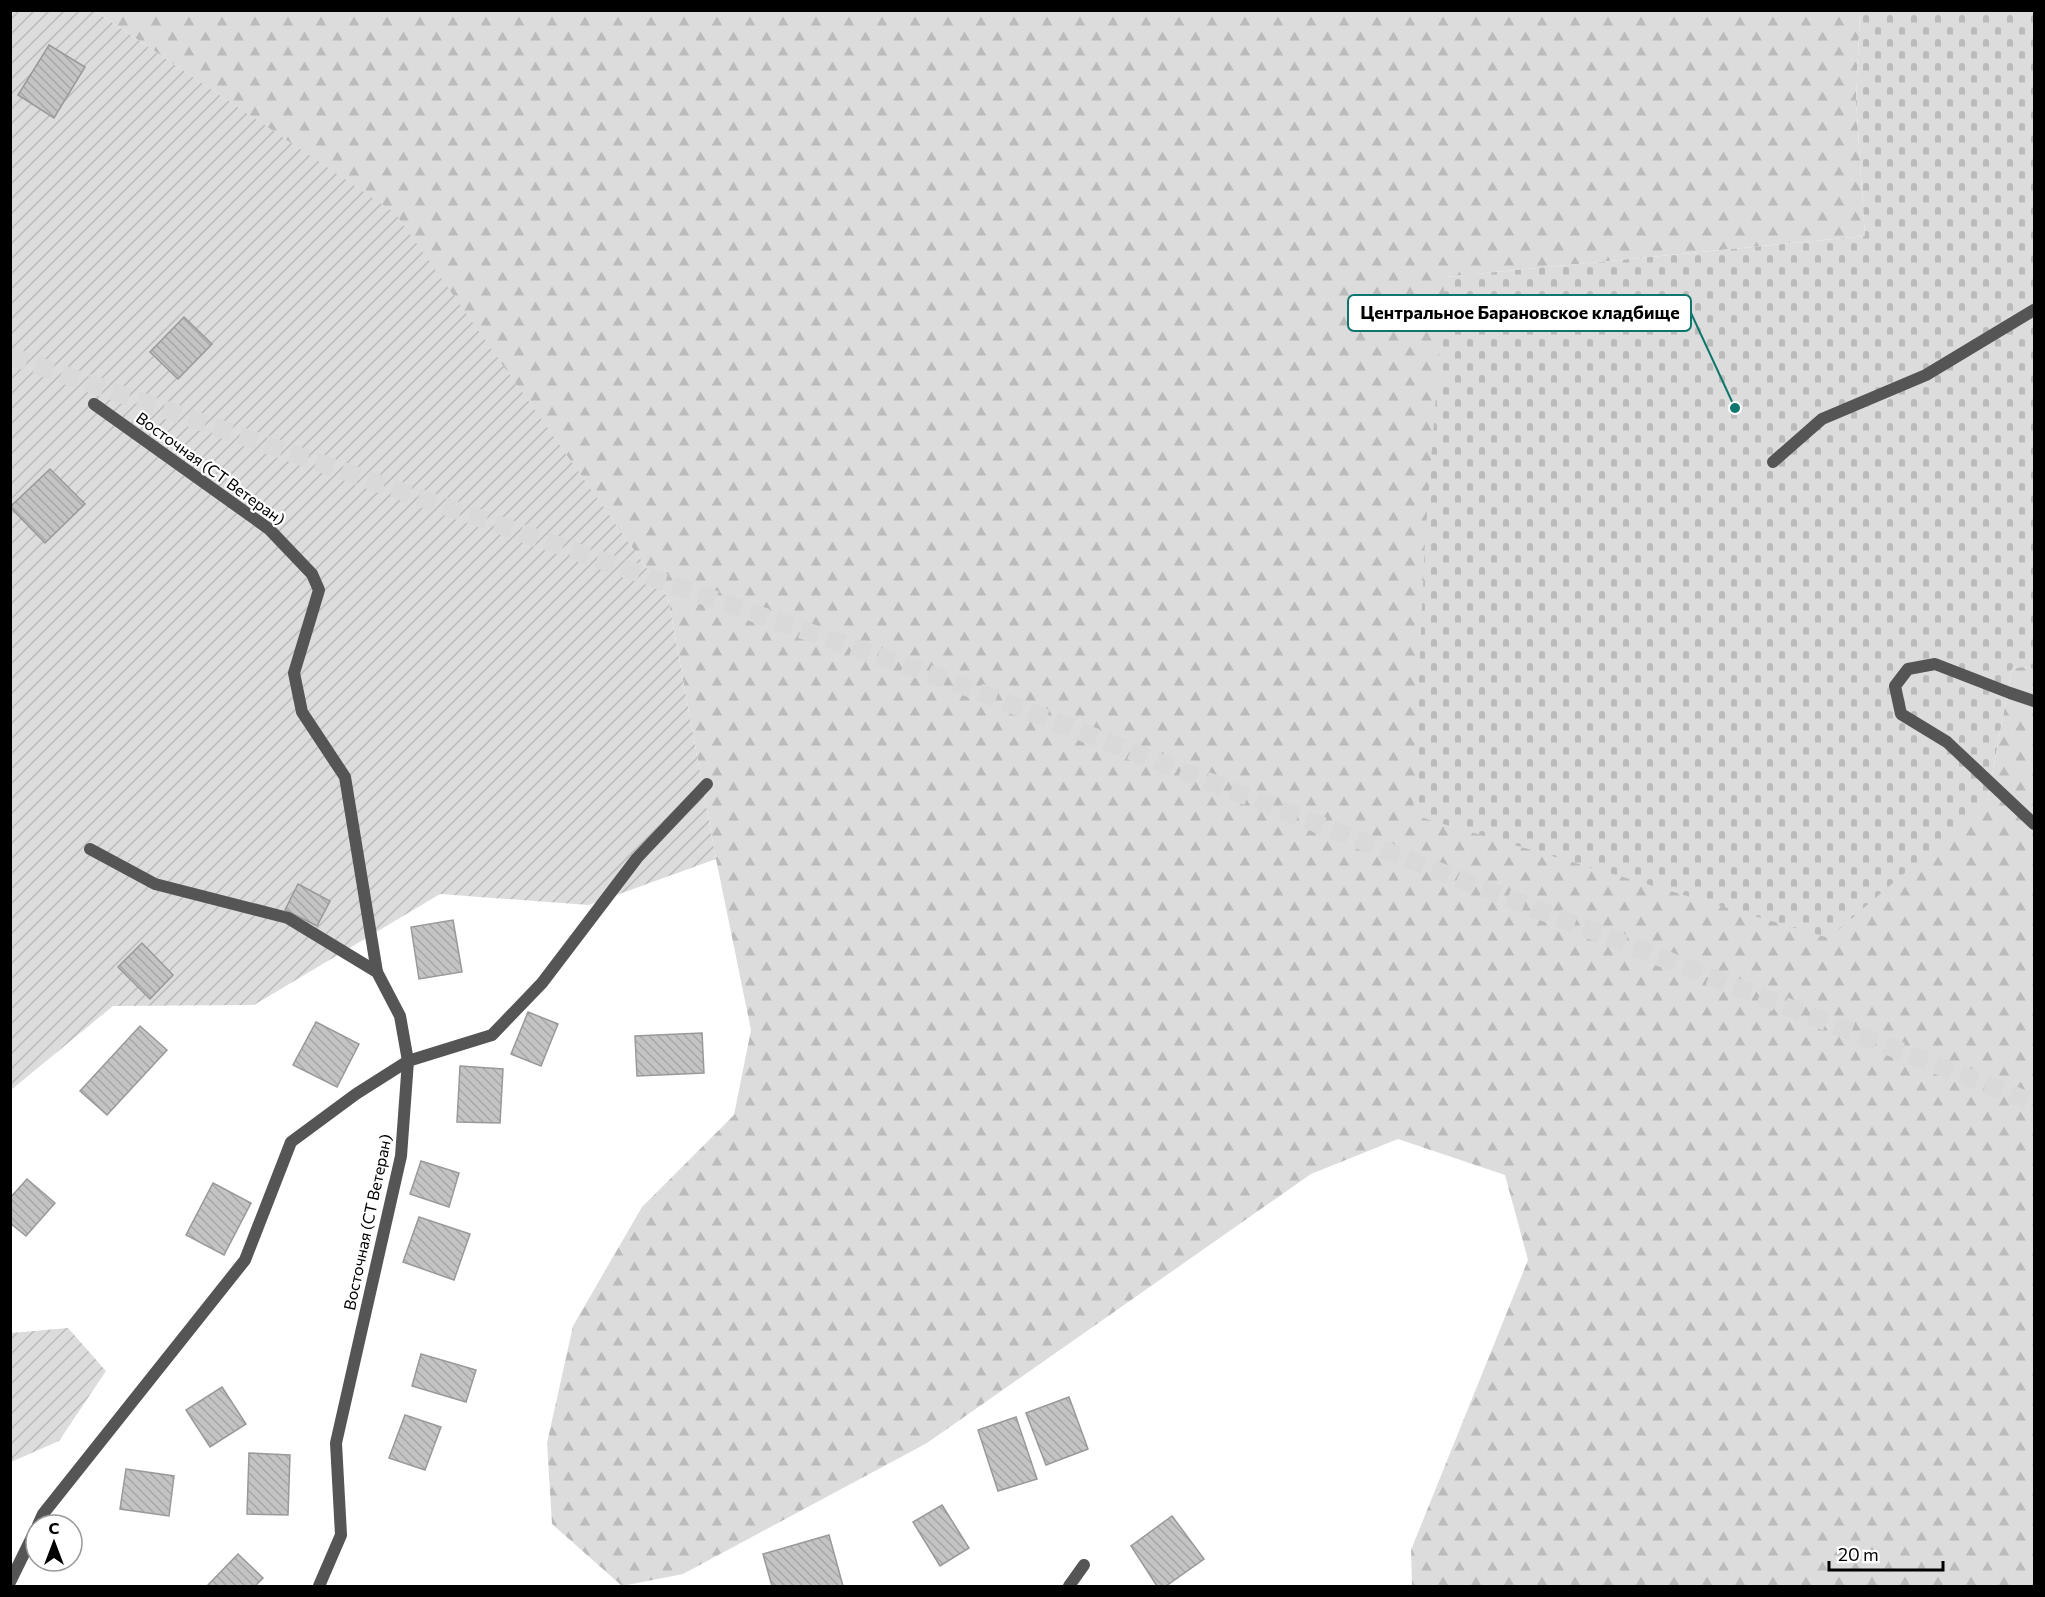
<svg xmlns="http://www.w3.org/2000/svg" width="2045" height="1597" font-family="Commissioner,sans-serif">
  <defs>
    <pattern id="forest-firs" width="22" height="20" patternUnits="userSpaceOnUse" patternTransform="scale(1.5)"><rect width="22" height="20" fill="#dcdcdc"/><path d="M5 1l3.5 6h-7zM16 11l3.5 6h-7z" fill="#bbb"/></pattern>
    <pattern id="cemetery-stones" width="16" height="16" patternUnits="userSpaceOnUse" patternTransform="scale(1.5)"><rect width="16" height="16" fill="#dcdcdc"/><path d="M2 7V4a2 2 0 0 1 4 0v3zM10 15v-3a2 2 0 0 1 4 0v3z" fill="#bbb"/></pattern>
    <pattern id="garden-furrows" width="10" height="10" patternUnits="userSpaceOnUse" patternTransform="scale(1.5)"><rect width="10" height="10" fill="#dcdcdc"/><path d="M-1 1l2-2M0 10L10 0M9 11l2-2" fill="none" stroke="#bbb"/></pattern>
    <pattern id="building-back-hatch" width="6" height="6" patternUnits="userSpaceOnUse" patternTransform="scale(1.5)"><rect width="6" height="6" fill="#c4c4c4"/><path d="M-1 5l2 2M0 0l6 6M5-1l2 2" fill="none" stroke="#a7a7a7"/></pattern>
  </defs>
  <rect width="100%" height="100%" fill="#fff"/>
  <path fill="url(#forest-firs)" d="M 95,11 L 1860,11 L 1856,101 L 1865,236 L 1445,277 L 1987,802 L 2012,668 L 2022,667 L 2034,669 L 2034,1155 L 2033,1158 L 2034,1163 L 2034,1586 L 1412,1586 L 1411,1550 L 1528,1260 L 1505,1175 L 1398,1139 L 1311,1174 L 927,1443 L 683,1574 L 622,1586 L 552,1524 L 547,1443 L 573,1326 L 642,1207 L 734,1115 L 751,1030 L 716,859 L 668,598 L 394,213 Z"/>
  <path fill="url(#cemetery-stones)" d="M 1860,11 L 2034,11 L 2034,669 L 2022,667 L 2012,668 L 1987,802 L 1829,938 L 1413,815 L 1425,540 L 1445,277 L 1865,236 L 1856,101 Z"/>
  <g fill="url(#garden-furrows)">
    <path d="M 11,11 L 95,11 L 395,213 L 668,598 L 716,859 L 589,905 L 440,894 L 254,1005 L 113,1006 L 11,1090 Z"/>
    <path d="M 68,1328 L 106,1371 L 59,1441 L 11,1462 L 11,1333 Z"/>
  </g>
  <g fill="url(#building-back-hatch)" stroke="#999" stroke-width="1.5">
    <path d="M 49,45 L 85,67 L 54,118 L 18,95 Z"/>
    <path d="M 184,317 L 212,344 L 178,379 L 150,352 Z"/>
    <path d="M 50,469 L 85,504 L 45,543 L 10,507 Z"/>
    <path d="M 298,884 L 330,901 L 317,926 L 285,910 Z"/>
    <path d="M 453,920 L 462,972 L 419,979 L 411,927 Z"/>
    <path d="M 142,943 L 173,975 L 150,999 L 118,967 Z"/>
    <path d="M 528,1012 L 558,1024 L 541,1066 L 511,1054 Z"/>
    <path d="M 316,1022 L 359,1044 L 337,1087 L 293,1065 Z"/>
    <path d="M 140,1026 L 167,1050 L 107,1115 L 80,1091 Z"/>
    <path d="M 702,1033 L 704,1073 L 637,1076 L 635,1036 Z"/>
    <path d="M 460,1066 L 503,1069 L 500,1123 L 457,1122 Z"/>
    <path d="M 421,1161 L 459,1173 L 449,1207 L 410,1194 Z"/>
    <path d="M 27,1179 L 55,1203 L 26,1236 L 10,1223 L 10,1198 Z"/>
    <path d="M 213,1183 L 251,1203 L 224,1255 L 186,1235 Z"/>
    <path d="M 419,1217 L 470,1234 L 454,1280 L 403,1262 Z"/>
    <path d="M 421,1354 L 476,1370 L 466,1402 L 412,1386 Z"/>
    <path d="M 222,1387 L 246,1424 L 210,1447 L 186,1410 Z"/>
    <path d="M 1069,1397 L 1088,1449 L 1046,1465 L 1026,1413 Z"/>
    <path d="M 405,1415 L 441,1427 L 425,1470 L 389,1458 Z"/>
    <path d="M 1016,1417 L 1037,1479 L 998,1491 L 978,1430 Z"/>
    <path d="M 249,1453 L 290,1455 L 288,1515 L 247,1514 Z"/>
    <path d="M 126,1469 L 174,1476 L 169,1516 L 120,1509 Z"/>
    <path d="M 942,1505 L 969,1548 L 940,1566 L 913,1522 Z"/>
    <path d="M 1172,1516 L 1204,1559 L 1166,1586 L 1157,1586 L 1131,1546 Z"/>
    <path d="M 829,1535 L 843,1586 L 772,1586 L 763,1554 Z"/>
    <path d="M 238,1554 L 263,1578 L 255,1586 L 207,1586 Z"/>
  </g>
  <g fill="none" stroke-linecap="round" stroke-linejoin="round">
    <path stroke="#d9d9d9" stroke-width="18" stroke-dasharray="18 9" stroke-linecap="butt" d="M 10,356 L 956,683 L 2034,1103"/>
    <g stroke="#555" stroke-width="12">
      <path d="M 1773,462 L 1822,419 L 1926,375 L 2034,310"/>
      <path d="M 2034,701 L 2010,693 L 1935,664 L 1908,669 L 1895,686 L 1901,714 L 1947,742 L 2034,824"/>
      <path d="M 1069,1586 L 1084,1565"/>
    </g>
    <g stroke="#555" stroke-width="12">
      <path d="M 94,404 L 269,529 L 312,574 L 319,590 L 294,673 L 302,712 L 345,777 L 377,972"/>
      <path d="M 38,1525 L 43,1514 L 245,1260 L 291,1142 L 356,1094 L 408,1061 L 400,1016 L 377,972 L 288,918 L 155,884 L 90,849"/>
      <path d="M 10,1582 L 36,1529"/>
      <path d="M 319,1586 L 341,1535 L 336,1443 L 401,1156 L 408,1061 L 492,1035 L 542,983 L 637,858 L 707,784"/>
    </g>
  </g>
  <g text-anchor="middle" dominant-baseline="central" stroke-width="4.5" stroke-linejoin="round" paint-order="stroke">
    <g font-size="16" fill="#000" stroke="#fff">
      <text transform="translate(211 468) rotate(36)">Восточная (СТ Ветеран)</text>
      <text transform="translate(367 1222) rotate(-78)">Восточная (СТ Ветеран)</text>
    </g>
  </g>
  <path fill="none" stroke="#0f766e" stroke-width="2" d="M1735 408L1691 313"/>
  <circle fill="#0f766e" stroke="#fff" stroke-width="2" cx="1735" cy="408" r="6"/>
  <rect fill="#fff" stroke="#0f766e" stroke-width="2" x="1348" y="295" width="343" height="36" rx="6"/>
  <g font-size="18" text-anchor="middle" font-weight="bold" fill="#000">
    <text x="1520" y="319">Центральное Барановское кладбище</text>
  </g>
  <rect width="2045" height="1597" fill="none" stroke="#000000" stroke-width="24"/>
  <g transform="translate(54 1543)"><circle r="28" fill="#ffffff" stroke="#999999" stroke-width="1.5"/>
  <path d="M0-4.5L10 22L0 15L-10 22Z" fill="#000000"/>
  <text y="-9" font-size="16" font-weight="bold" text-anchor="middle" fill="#000000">С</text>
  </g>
  <path d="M1829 1561v9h114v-9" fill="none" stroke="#000000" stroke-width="3"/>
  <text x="1838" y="1561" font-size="18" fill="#000000" stroke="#ffffff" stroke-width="4.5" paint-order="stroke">20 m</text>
</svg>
